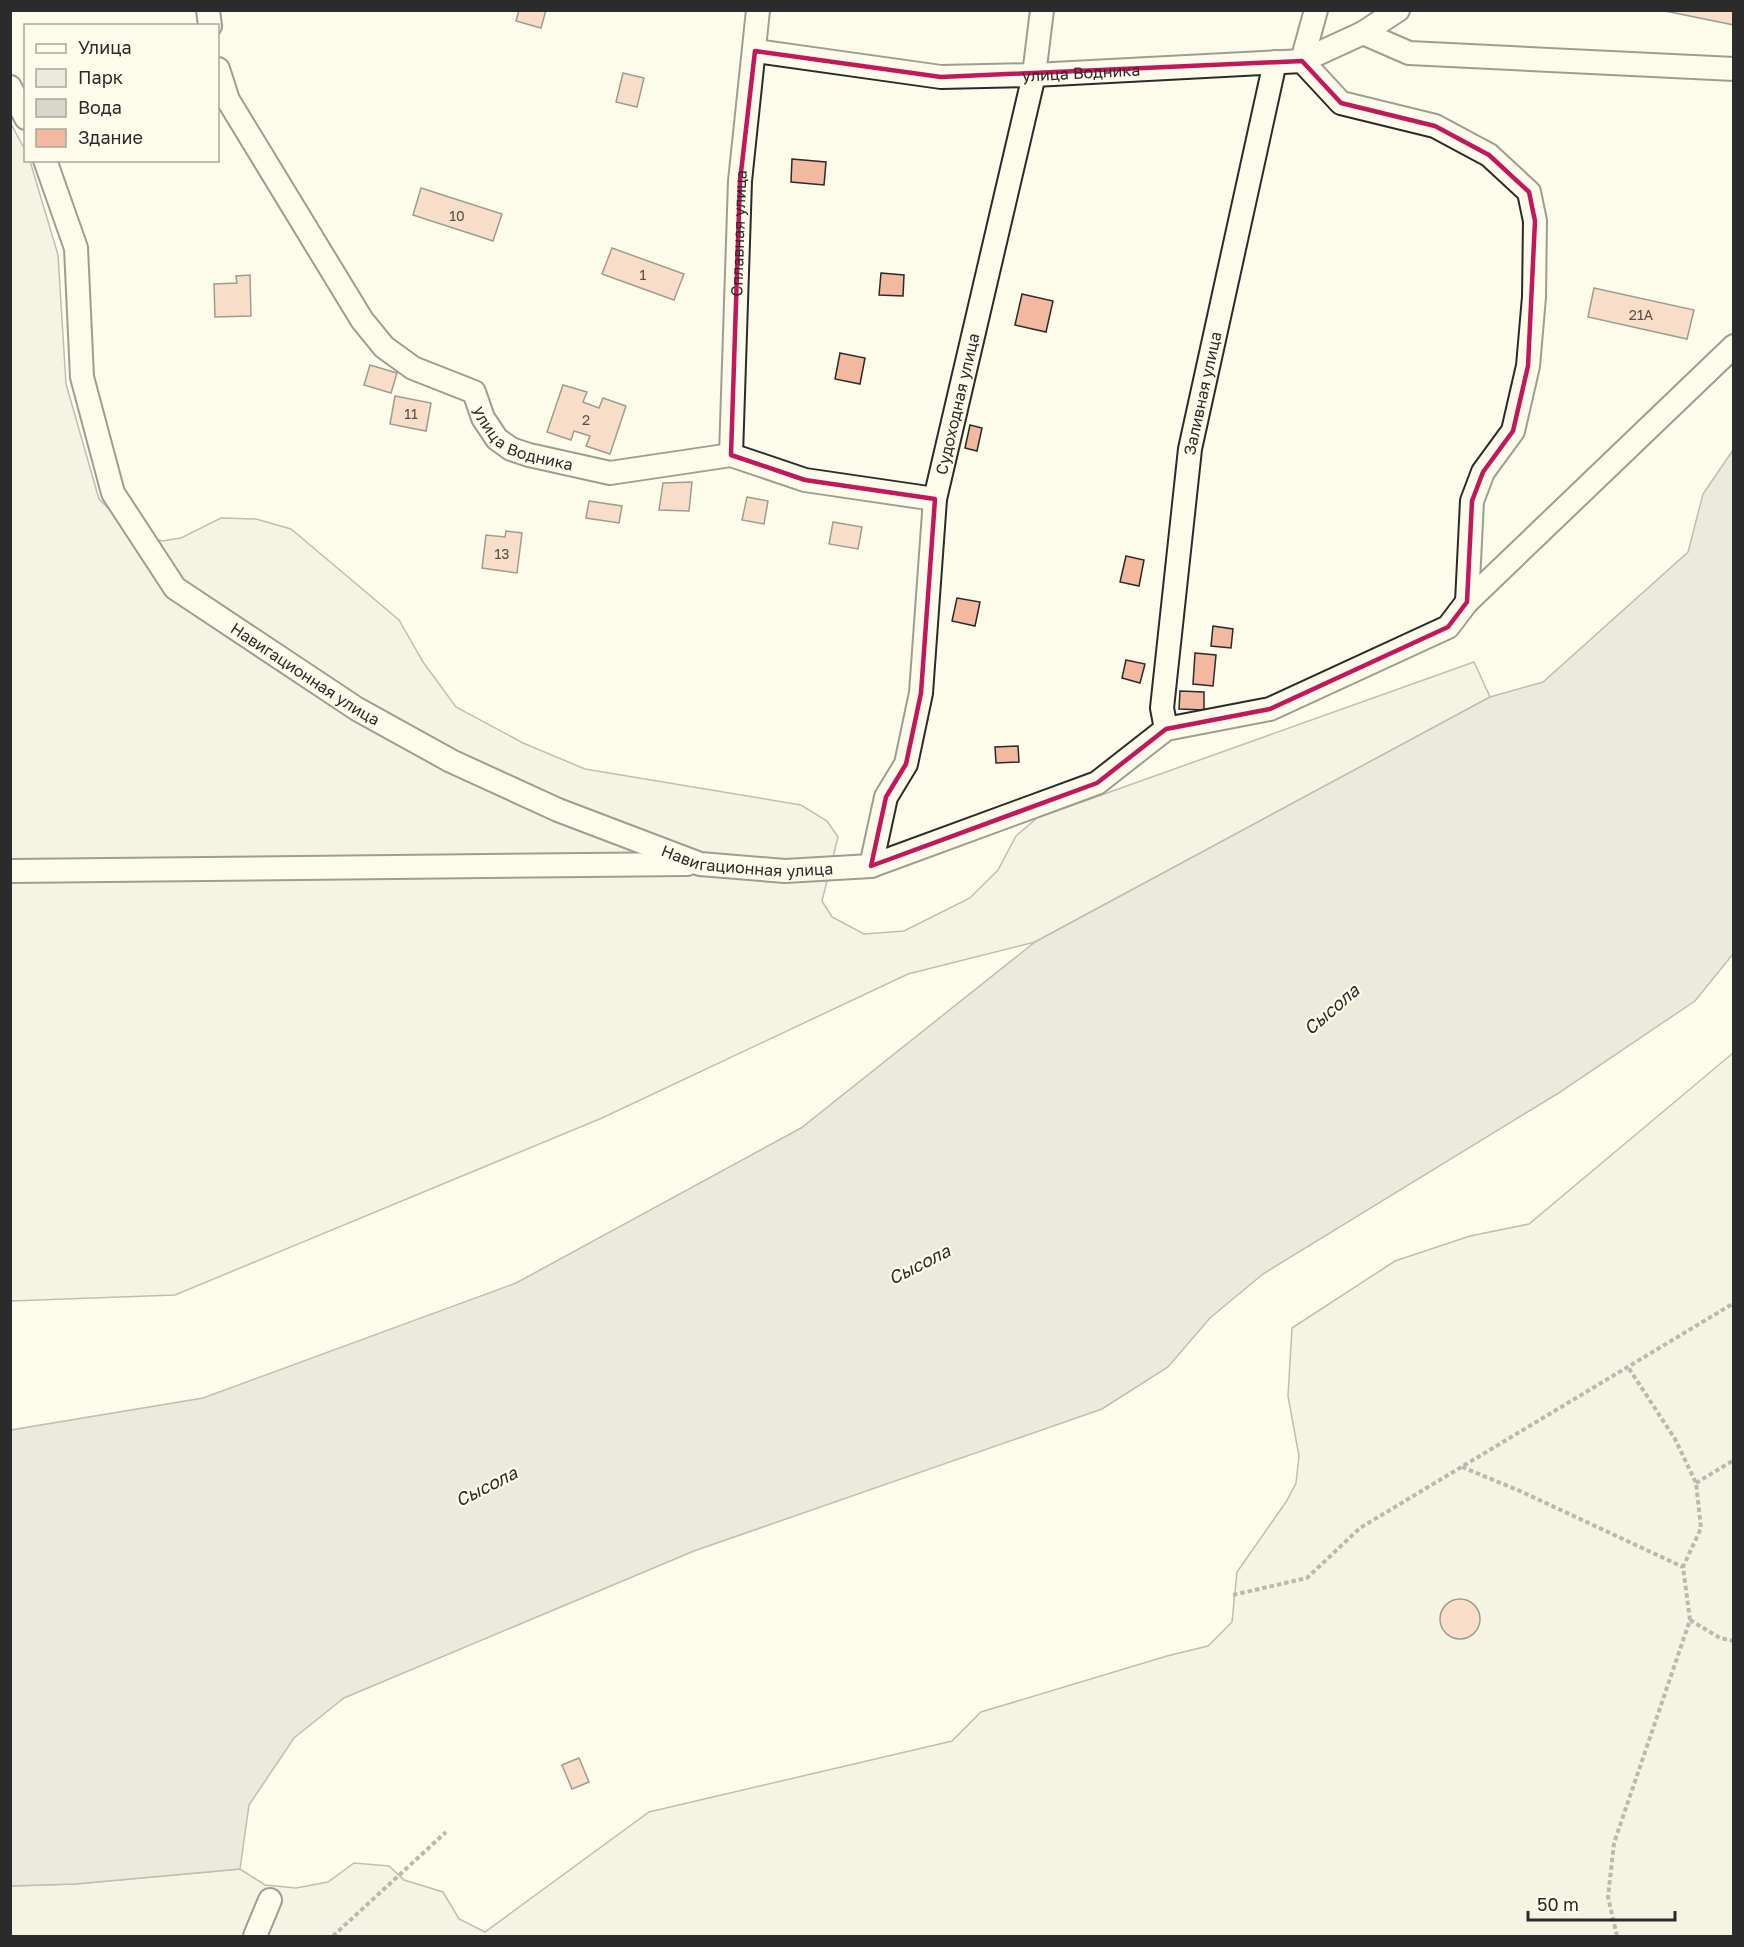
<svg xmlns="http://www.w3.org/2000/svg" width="1744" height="1947" font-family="'Golos Text',sans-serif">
  <rect width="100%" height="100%" fill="#fdfbea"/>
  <g fill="#ecebdb" stroke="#74746e" stroke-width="1.5">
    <path d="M 10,122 L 25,150 L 26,160 L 30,161 L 58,255 L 66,384 L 99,499 L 131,531 L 162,541 L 181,538 L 221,518 L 256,519 L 291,529 L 399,620 L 423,662 L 456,707 L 523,743 L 585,769 L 801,805 L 827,821 L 838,837 L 822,901 L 832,917 L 864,934 L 904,931 L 970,898 L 998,870 L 1016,836 L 1037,818 L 1474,662 L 1490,697 L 1035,942 L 908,974 L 602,1118 L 175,1295 L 11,1301 Z"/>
    <path d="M 1733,1053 L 1733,1936 L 11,1936 L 10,1886 L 75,1884 L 240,1869 L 265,1885 L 296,1888 L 328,1882 L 354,1863 L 389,1866 L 404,1880 L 443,1892 L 459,1919 L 485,1932 L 649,1812 L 952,1741 L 981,1712 L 1167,1656 L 1208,1646 L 1232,1622 L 1237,1572 L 1286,1502 L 1296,1483 L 1299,1456 L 1288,1396 L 1292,1328 L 1395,1261 L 1470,1236 L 1529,1224 Z"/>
  </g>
  <path fill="#d8d7c9" stroke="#74746e" stroke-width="1.5" d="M 1733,450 L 1733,954 L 1695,1001 L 1557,1094 L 1263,1274 L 1210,1318 L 1168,1367 L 1102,1409 L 694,1551 L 344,1698 L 294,1738 L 249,1805 L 240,1869 L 75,1884 L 11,1886 L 11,1430 L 203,1398 L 516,1283 L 801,1128 L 1035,942 L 1490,697 L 1543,682 L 1688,552 L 1703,494 Z"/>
  <g fill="#f2b8a0" stroke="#2b2b2b" stroke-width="1.5">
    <path d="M 519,10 L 546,10 L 541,28 L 516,21 Z"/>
    <path d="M 1660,10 L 1734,10 L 1734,25 Z"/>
    <path d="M 623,73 L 644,78 L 637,107 L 616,102 Z"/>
    <path d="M 792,159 L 826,162 L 824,185 L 791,182 Z"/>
    <path d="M 421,188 L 502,214 L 493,241 L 413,215 Z"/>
    <path d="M 612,248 L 684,274 L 674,300 L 602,274 Z"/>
    <path d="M 881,273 L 904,275 L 903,296 L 879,295 Z"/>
    <path d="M 250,275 L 251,316 L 215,317 L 214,284 L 237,283 L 236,276 Z"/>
    <path d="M 1594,288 L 1694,310 L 1687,339 L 1588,317 Z"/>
    <path d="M 1022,294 L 1053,301 L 1046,332 L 1015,325 Z"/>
    <path d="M 840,353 L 865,358 L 860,384 L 835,379 Z"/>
    <path d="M 370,365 L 397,373 L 391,393 L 364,385 Z"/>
    <path d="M 563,385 L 587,392 L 583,402 L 599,408 L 603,398 L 626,406 L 610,454 L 586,446 L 590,436 L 574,431 L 571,440 L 547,432 Z"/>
    <path d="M 395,396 L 431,403 L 426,431 L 390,424 Z"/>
    <path d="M 970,425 L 982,428 L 977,451 L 965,448 Z"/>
    <path d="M 692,482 L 689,511 L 659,510 L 663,483 Z"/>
    <path d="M 747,497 L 768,501 L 764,524 L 742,520 Z"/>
    <path d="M 589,501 L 622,506 L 619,523 L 586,518 Z"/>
    <path d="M 833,522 L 862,527 L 858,549 L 829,544 Z"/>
    <path d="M 506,531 L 522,533 L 517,573 L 482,568 L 486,535 L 505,537 Z"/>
    <path d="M 1126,556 L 1144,560 L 1139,586 L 1120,582 Z"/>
    <path d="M 957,598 L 980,602 L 975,626 L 952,621 Z"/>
    <path d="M 1213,626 L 1233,629 L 1231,648 L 1211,646 Z"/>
    <path d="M 1195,653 L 1216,655 L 1213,686 L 1193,684 Z"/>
    <path d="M 1126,660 L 1145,664 L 1140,683 L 1122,678 Z"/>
    <path d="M 1180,691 L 1204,692 L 1204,710 L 1179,709 Z"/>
    <path d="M 1018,746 L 1019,762 L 996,763 L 995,747 Z"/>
    <circle cx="1460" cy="1619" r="20"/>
    <path d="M 579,1758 L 589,1782 L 572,1789 L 562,1765 Z"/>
  </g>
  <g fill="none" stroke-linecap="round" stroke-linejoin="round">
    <g stroke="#2b2b2b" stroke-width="26">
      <g id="minor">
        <path d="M 208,10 L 210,26"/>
        <path d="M 1316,10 L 1302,61 L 1341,103 L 1435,126 L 1489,155 L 1529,192 L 1535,221 L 1534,297 L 1528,366 L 1513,431 L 1483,472 L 1472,501 L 1467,602"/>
        <path d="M 1363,33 L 1409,53 L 1734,69"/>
        <path id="s1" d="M 755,51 L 941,77 L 1034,75 L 1302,61 L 1363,33 L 1398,10"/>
        <path id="s2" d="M 218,69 L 228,100 L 362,320 L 384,347 L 413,368 L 474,392 L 483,418 L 497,439 L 511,449 L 529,455 L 610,473 L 731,455 L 805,480 L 935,499"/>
        <path d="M 10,87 L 26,118"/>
        <path id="s3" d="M 45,160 L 76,248 L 82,377 L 113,493 L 175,588 L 357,709 L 451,761 L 558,810 L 700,864 L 785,871 L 871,866 L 1097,783 L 1166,729 L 1270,709 L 1448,627 L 1467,602 L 1734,346"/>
        <path id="s4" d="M 731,455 L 740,181 L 758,10"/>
        <path id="s5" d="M 1166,729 L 1162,708 L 1190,449 L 1275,62"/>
        <path id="s6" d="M 871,866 L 886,797 L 906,764 L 921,693 L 935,499 L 1034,75 L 1042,10"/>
        <path d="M 10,871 L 687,864"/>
        <path d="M 255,1936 L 270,1900"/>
      </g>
    </g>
    <g stroke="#6a6964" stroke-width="4" stroke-dasharray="4.5 3" stroke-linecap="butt">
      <path d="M 1462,1467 L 1520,1491 L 1683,1567"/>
      <path d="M 1696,1483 L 1734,1460"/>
      <path d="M 1233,1595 L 1307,1578 L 1360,1528 L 1734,1303"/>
      <path d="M 1690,1620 L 1720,1638 L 1734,1641"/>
      <path d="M 333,1936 L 446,1832"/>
      <path d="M 1617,1936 L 1608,1897 L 1614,1843 L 1690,1620 L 1683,1567 L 1701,1528 L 1696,1483 L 1675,1439 L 1628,1367"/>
    </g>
    <use href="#minor" stroke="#fdfbea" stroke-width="22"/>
  </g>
  <path d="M0 0H1744V1947H0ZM 755,51 L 941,77 L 1302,61 L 1341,103 L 1435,126 L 1489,155 L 1529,192 L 1535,221 L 1528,366 L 1513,431 L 1483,472 L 1472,501 L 1467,602 L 1448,627 L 1270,709 L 1166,729 L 1097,783 L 871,866 L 886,797 L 906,764 L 921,693 L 935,499 L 805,480 L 731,455 L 740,181 Z" fill="#fdfbea" fill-opacity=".55" fill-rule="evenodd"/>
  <path fill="none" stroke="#c2185b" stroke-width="4.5" stroke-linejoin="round" d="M 755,51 L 941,77 L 1302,61 L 1341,103 L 1435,126 L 1489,155 L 1529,192 L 1535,221 L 1528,366 L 1513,431 L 1483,472 L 1472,501 L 1467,602 L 1448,627 L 1270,709 L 1166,729 L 1097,783 L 871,866 L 886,797 L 906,764 L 921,693 L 935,499 L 805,480 L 731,455 L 740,181 Z"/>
  <g text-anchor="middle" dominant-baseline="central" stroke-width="4.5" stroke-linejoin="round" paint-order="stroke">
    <g font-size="14" fill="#5d4e48">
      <text x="457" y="215">10</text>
      <text x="643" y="274">1</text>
      <text x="1641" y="314">21А</text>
      <text x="411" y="413">11</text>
      <text x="586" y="419">2</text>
      <text x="502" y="553">13</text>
    </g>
    <g font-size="16" fill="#2b2b2b" stroke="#fdfbea">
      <text stroke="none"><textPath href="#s1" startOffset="328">улица Водника</textPath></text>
      <text stroke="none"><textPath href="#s4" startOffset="222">Сплавная улица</textPath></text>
      <text stroke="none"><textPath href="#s5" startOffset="339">Заливная улица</textPath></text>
      <text stroke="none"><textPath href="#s6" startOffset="474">Судоходная улица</textPath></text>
      <text stroke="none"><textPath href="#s2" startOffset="501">улица Водника</textPath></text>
      <text stroke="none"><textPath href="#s3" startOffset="612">Навигационная улица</textPath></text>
      <text stroke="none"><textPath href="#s3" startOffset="1098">Навигационная улица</textPath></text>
    </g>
    <g font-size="18" font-style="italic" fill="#2b2b2b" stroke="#fdfbea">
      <text transform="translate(1331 1009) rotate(-41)">Сысола</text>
      <text transform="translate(919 1264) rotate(-27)">Сысола</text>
      <text transform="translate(486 1486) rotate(-27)">Сысола</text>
    </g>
  </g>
  <rect width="1744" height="1947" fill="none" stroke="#2b2b2b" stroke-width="24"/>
  <rect x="24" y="24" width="195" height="138" fill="#fdfbea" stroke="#a9a89e" stroke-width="1.5"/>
  <rect x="36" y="44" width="30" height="9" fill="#fdfbea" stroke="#a9a89e" stroke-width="1.5"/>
  <text x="78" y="54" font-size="18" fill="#2b2b2b">Улица</text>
  <rect x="36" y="69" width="30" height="18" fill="#ecebdb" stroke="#a9a89e" stroke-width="1.5"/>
  <text x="78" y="84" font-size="18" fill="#2b2b2b">Парк</text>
  <rect x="36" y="99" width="30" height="18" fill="#d8d7c9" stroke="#a9a89e" stroke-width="1.5"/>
  <text x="78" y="114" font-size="18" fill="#2b2b2b">Вода</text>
  <rect x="36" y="129" width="30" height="18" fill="#f2b8a0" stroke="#a9a89e" stroke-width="1.5"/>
  <text x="78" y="144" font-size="18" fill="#2b2b2b">Здание</text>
  <path d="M1528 1911v9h147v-9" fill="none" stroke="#2b2b2b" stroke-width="3"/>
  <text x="1537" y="1911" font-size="18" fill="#2b2b2b" stroke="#fdfbea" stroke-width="4.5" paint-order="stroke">50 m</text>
</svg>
